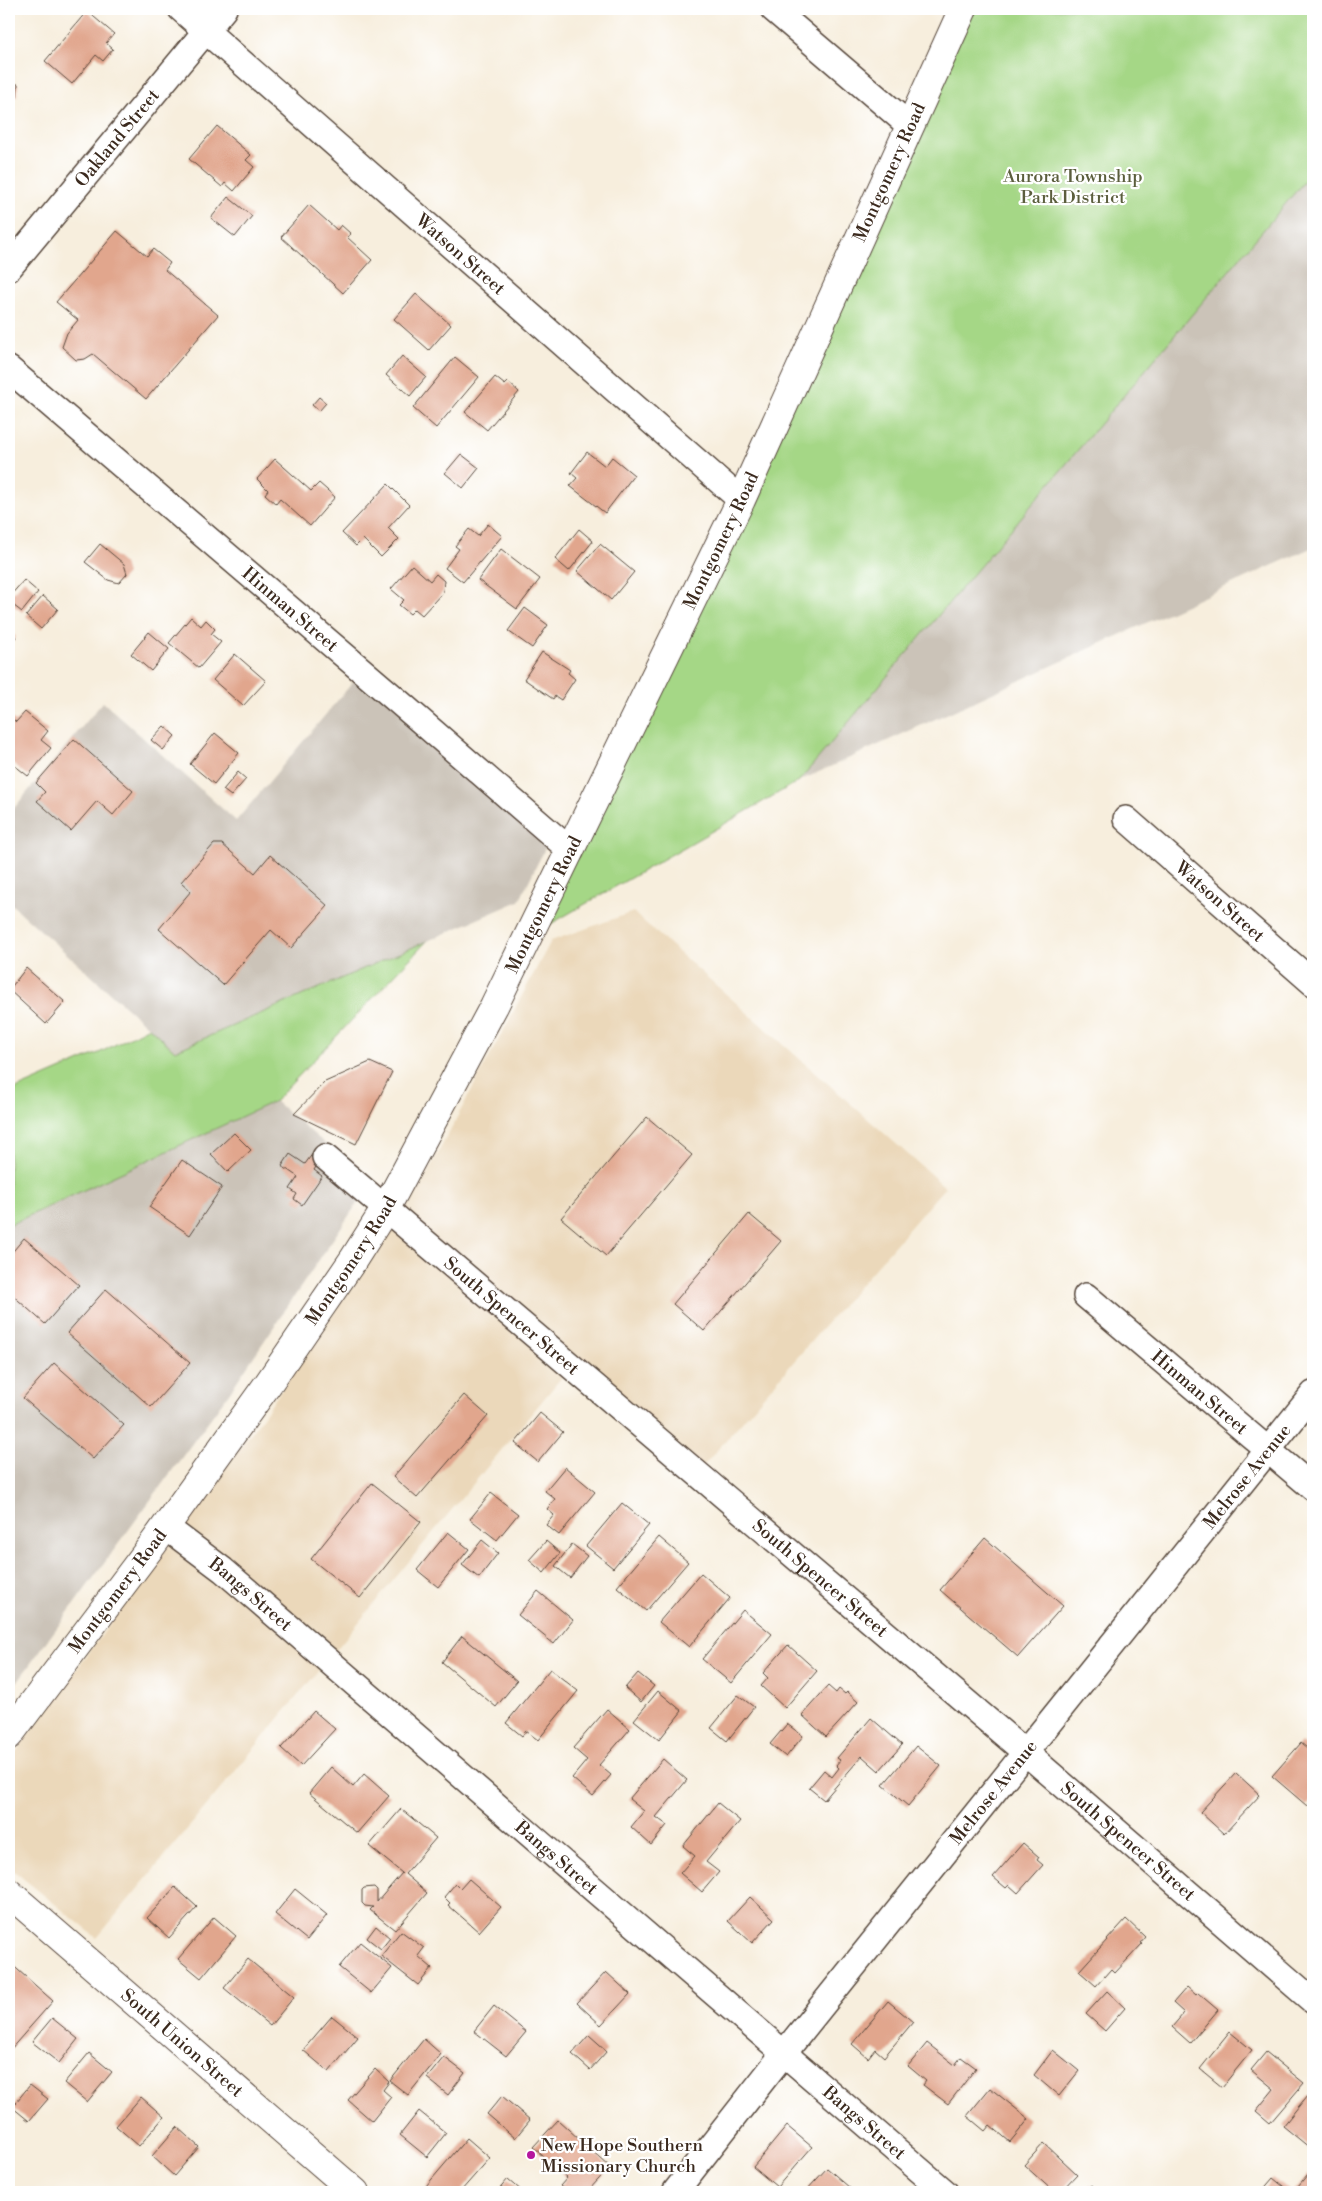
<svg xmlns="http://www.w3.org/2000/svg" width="1322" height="2201" font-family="'Libre Bodoni',serif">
  <rect width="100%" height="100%" fill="#fff"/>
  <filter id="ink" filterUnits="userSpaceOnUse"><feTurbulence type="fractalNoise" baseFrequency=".02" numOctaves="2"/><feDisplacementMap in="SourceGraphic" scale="10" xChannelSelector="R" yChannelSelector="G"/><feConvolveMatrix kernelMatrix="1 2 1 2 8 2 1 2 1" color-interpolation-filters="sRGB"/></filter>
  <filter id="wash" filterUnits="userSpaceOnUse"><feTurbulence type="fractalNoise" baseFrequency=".0096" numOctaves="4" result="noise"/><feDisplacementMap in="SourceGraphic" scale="20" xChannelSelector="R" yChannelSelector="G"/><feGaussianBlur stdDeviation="1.12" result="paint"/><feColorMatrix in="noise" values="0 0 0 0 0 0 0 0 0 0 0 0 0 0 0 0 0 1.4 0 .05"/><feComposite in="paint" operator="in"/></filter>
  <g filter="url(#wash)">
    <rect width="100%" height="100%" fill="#f7eedd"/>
    <path fill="#ebd8ba" d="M 633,912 L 945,1187 L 692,1479 L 566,1372 L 97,1938 L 9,1867 L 9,1761 L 267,1411 L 422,1183 L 551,941 Z"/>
    <g fill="#cbc3b8">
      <path d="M 1313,171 L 1313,547 L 799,781 Z"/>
      <path d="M 359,675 L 550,838 L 519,901 L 175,1051 L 9,902 L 9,814 L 103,702 L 236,821 Z"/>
      <path d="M 275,1101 L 371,1183 L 229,1393 L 9,1693 L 9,1225 Z"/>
    </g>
    <g fill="#a5d786" stroke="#708052">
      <path d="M 963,9 L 1313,9 L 1313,171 L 799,781 L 528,937 Z"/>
      <path d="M 427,941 L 275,1101 L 9,1225 L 9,1092 L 101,1052 L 149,1027 L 175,1051 Z"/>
    </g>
    <g id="blocks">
      <g fill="#e1a68d">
        <path d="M 87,11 L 114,34 L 106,43 L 113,49 L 103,61 L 96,55 L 72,84 L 45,61 Z"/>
        <path d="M 9,84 L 18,84 L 17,97 L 9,96 Z"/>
        <path d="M 217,126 L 251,155 L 246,160 L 254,167 L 234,191 L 225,183 L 222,187 L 189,159 Z"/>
        <path d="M 228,197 L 252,216 L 235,237 L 211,218 Z"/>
        <path d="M 309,205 L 337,230 L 341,225 L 351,234 L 347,237 L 372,260 L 343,293 L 281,237 Z"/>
        <path d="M 117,231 L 147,256 L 153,249 L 170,263 L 165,270 L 218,315 L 146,399 L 93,354 L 85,359 L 76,360 L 62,347 L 67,333 L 78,320 L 56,302 Z"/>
        <path d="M 416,294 L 451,325 L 429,350 L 394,319 Z"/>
        <path d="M 402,356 L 426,377 L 410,396 L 386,375 Z"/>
        <path d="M 455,357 L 479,377 L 436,428 L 413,408 Z"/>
        <path d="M 495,377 L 505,385 L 508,382 L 519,392 L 487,430 L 465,412 Z"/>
        <path d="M 319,397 L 326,403 L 319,411 L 312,405 Z"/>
        <path d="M 587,452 L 605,466 L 612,457 L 634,475 L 605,513 L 570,486 L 577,478 L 571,473 Z"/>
        <path d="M 461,454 L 479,468 L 463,488 L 445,473 Z"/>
        <path d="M 275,459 L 311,491 L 319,483 L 335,497 L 310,526 L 280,499 L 276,504 L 265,494 L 268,490 L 257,479 Z"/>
        <path d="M 388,484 L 409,505 L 388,528 L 399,539 L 381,557 L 363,539 L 356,546 L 342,533 Z"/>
        <path d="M 488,524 L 502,536 L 463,582 L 445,568 L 459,549 L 455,546 L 469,529 L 478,536 Z"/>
        <path d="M 579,529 L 593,541 L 569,571 L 555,559 Z"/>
        <path d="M 100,544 L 124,564 L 127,574 L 119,583 L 108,580 L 85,562 Z"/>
        <path d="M 600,544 L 634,572 L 611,600 L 577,571 Z"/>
        <path d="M 501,549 L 540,579 L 517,609 L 478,580 Z"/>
        <path d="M 412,565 L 430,581 L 436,574 L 444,581 L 443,592 L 422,615 L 415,609 L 410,614 L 399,605 L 404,600 L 391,589 Z"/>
        <path d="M 24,580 L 38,592 L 22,612 L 9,602 L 9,597 Z"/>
        <path d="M 43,596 L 58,609 L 41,629 L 26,616 Z"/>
        <path d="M 525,608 L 548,625 L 532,648 L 508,631 Z"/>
        <path d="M 191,617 L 201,626 L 206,620 L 215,629 L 211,634 L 221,642 L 199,668 L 169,643 Z"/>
        <path d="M 9,631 L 16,637 L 9,646 Z"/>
        <path d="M 149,632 L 169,649 L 151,671 L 131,654 Z"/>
        <path d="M 542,652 L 570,670 L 568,673 L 575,679 L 561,700 L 555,696 L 553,699 L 524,679 Z"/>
        <path d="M 235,654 L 266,681 L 243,706 L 213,680 Z"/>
        <path d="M 25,712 L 48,731 L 41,740 L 51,748 L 28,776 L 9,761 L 9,716 L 16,722 Z"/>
        <path d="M 164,726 L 175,736 L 163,750 L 151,740 Z"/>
        <path d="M 215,733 L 239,753 L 214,784 L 190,764 Z"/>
        <path d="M 74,739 L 133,791 L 113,815 L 97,801 L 71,831 L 37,801 L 45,792 L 36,783 Z"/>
        <path d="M 238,772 L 246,779 L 231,796 L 223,790 Z"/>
        <path d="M 214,844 L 222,844 L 255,873 L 270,855 L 328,906 L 291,948 L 271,930 L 223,985 L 159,929 L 191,891 L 181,882 Z"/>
        <path d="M 26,968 L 65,1002 L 46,1024 L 9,990 Z"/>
        <path d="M 370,1062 L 392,1072 L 356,1144 L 294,1114 L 325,1082 Z"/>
        <path d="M 647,1117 L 692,1155 L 606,1256 L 561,1218 Z"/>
        <path d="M 234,1133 L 251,1150 L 228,1172 L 211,1154 Z"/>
        <path d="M 313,1153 L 321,1159 L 314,1170 L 322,1176 L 302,1205 L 294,1199 L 297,1194 L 290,1189 L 298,1177 L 282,1166 L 290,1154 L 305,1164 Z"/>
        <path d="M 182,1160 L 222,1187 L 190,1235 L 149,1207 Z"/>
        <path d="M 749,1214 L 781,1241 L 704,1331 L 673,1304 Z"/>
        <path d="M 24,1238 L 79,1285 L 45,1324 L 9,1292 L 9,1256 Z"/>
        <path d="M 106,1289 L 190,1363 L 151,1407 L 67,1333 Z"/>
        <path d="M 54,1363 L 124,1425 L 93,1459 L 23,1398 Z"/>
        <path d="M 464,1395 L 488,1416 L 417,1498 L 393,1477 Z"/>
        <path d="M 540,1413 L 563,1432 L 538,1462 L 515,1443 Z"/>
        <path d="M 565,1467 L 595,1492 L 559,1535 L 546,1525 L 554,1515 L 547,1509 L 555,1499 L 545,1491 Z"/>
        <path d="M 372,1483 L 421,1522 L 360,1598 L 311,1559 Z"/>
        <path d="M 491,1493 L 518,1514 L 497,1540 L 470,1519 Z"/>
        <path d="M 622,1503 L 649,1525 L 613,1568 L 586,1546 Z"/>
        <path d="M 448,1532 L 469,1549 L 438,1587 L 417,1570 Z"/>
        <path d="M 659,1537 L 688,1562 L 646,1611 L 617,1587 Z"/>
        <path d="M 985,1538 L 1063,1606 L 1018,1657 L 940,1590 Z"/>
        <path d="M 482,1540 L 498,1553 L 479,1578 L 462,1565 Z"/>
        <path d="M 546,1541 L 560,1553 L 544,1573 L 529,1560 Z"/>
        <path d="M 572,1544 L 587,1556 L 570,1578 L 555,1566 Z"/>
        <path d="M 701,1573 L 730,1598 L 689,1647 L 659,1622 Z"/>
        <path d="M 538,1591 L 573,1620 L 554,1644 L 518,1615 Z"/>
        <path d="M 743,1610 L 772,1634 L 731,1683 L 702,1659 Z"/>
        <path d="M 462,1636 L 517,1681 L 496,1707 L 442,1662 Z"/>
        <path d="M 788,1645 L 817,1671 L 785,1708 L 761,1686 L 768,1678 L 763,1673 Z"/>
        <path d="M 550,1669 L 578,1691 L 538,1740 L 526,1731 L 522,1736 L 506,1723 Z"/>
        <path d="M 638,1673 L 654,1686 L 641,1702 L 625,1688 Z"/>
        <path d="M 828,1686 L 836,1693 L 839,1689 L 845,1694 L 847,1692 L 858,1702 L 826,1737 L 802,1715 Z"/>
        <path d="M 658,1691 L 682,1711 L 659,1740 L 634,1720 Z"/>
        <path d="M 738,1695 L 754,1707 L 727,1741 L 711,1728 Z"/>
        <path d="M 607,1709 L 630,1729 L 599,1765 L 611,1775 L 593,1796 L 572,1778 L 587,1760 L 573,1748 Z"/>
        <path d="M 314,1711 L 335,1729 L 301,1766 L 281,1748 Z"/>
        <path d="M 871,1718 L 902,1745 L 879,1771 L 862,1756 L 824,1800 L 809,1788 L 824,1770 L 832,1777 L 839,1768 L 836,1765 L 840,1760 L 837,1758 Z"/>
        <path d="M 787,1724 L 803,1736 L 786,1757 L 770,1744 Z"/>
        <path d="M 1301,1743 L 1313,1753 L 1313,1804 L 1311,1801 L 1307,1806 L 1272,1776 Z"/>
        <path d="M 916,1746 L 941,1766 L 908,1806 L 883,1785 Z"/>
        <path d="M 663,1759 L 687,1780 L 656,1817 L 667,1825 L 651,1845 L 631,1827 L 644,1811 L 629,1799 Z"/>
        <path d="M 331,1767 L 353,1787 L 364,1774 L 389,1796 L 357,1833 L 309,1793 Z"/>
        <path d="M 1236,1773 L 1260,1795 L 1224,1834 L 1200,1812 Z"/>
        <path d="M 718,1803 L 740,1821 L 706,1862 L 719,1872 L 702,1892 L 680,1873 L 695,1856 L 683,1846 Z"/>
        <path d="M 401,1809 L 436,1838 L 405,1874 L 427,1893 L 395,1930 L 370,1910 L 373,1907 L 365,1906 L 362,1903 L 362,1890 L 364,1888 L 374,1887 L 377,1890 L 377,1902 L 402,1873 L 369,1846 Z"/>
        <path d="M 1023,1843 L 1039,1857 L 1037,1860 L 1043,1865 L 1018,1893 L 1009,1885 L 1006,1888 L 993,1877 Z"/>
        <path d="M 469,1879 L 501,1907 L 479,1932 L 448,1905 L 450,1903 L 444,1897 L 455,1884 L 460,1889 Z"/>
        <path d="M 175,1887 L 197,1907 L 169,1938 L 147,1918 Z"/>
        <path d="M 295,1889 L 327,1915 L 307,1940 L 275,1914 Z"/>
        <path d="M 750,1897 L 774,1919 L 752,1943 L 728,1921 Z"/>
        <path d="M 214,1917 L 236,1936 L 201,1978 L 178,1959 Z"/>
        <path d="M 1126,1919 L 1145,1937 L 1140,1943 L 1142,1944 L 1115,1973 L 1111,1969 L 1096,1986 L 1079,1971 Z"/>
        <path d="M 376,1926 L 390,1938 L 381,1949 L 367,1938 Z"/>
        <path d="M 401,1931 L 424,1948 L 418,1956 L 432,1968 L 418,1985 L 381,1956 Z"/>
        <path d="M 360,1942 L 392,1968 L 371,1993 L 339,1967 Z"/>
        <path d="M 248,1959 L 294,1997 L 270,2026 L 224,1988 Z"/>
        <path d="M 9,1962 L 53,2001 L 9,2051 Z"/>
        <path d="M 606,1972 L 630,1994 L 601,2025 L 577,2003 Z"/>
        <path d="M 1187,1987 L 1196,1995 L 1198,1993 L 1218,2010 L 1190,2043 L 1172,2027 L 1184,2013 L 1173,2003 Z"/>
        <path d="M 1107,1991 L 1125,2008 L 1105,2031 L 1086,2014 Z"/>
        <path d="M 888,2001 L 913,2022 L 884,2057 L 875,2049 L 868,2058 L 852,2044 Z"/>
        <path d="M 494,2006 L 526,2032 L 506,2056 L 474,2031 Z"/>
        <path d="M 332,2016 L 358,2037 L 329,2072 L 303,2050 Z"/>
        <path d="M 52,2018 L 78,2039 L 59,2063 L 32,2042 Z"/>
        <path d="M 1230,2032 L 1252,2050 L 1222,2087 L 1200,2069 Z"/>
        <path d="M 589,2035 L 607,2051 L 590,2070 L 572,2054 Z"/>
        <path d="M 424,2039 L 441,2054 L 408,2095 L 390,2081 Z"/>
        <path d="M 927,2043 L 955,2065 L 961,2057 L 976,2068 L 948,2104 L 923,2085 L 926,2081 L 908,2066 Z"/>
        <path d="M 1053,2050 L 1079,2071 L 1059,2096 L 1034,2075 Z"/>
        <path d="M 1266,2052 L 1304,2083 L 1270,2123 L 1256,2111 L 1274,2089 L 1251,2070 Z"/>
        <path d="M 89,2053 L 112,2072 L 87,2102 L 64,2083 Z"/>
        <path d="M 444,2057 L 465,2073 L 448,2095 L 427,2078 Z"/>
        <path d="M 375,2069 L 389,2082 L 383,2090 L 391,2097 L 372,2121 L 348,2100 Z"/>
        <path d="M 30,2085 L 48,2099 L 29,2121 L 12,2107 Z"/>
        <path d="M 990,2088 L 1029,2119 L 1010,2142 L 990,2125 L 985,2131 L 967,2116 Z"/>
        <path d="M 502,2096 L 530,2120 L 515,2138 L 487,2114 Z"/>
        <path d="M 1307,2096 L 1313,2101 L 1313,2145 L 1310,2148 L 1283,2126 Z"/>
        <path d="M 141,2097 L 164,2117 L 139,2146 L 116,2126 Z"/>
        <path d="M 419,2111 L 446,2133 L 427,2157 L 400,2135 Z"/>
        <path d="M 558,2120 L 610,2167 L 587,2192 L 567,2192 L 560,2186 L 567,2178 L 533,2147 Z"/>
        <path d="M 787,2126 L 812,2147 L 777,2187 L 753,2167 Z"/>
        <path d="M 177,2127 L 199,2147 L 174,2176 L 152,2156 Z"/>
        <path d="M 467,2138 L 490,2158 L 460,2192 L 433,2192 L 426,2186 Z"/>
        <path d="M 1044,2143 L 1077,2174 L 1060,2192 L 1054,2192 L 1024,2165 Z"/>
        <path d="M 827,2168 L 850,2188 L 846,2192 L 805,2192 Z"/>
        <path d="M 1308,2174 L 1313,2178 L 1313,2192 L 1293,2192 Z"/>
        <path d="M 1273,2178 L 1289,2191 L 1288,2192 L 1261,2192 Z"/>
        <path d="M 508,2179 L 523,2192 L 497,2192 Z"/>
        <path d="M 1091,2185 L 1099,2192 L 1085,2192 Z"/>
      </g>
    </g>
  </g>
  <g filter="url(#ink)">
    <use href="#blocks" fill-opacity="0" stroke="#57473b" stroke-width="1"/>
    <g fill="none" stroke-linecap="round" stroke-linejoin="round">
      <g stroke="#57473b" stroke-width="28">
        <g id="street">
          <path id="s1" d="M 181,9 L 741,500"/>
          <path d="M 773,9 L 910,126"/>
          <path id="s2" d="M 9,268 L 224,9"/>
          <path id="s3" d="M 9,369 L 400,703 L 571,851"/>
          <path id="s4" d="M 1126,819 L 1313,983"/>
          <path id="s5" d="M 325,1157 L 1025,1752 L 1313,2001"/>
          <path id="s6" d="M 1086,1296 L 1313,1488"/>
          <path id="s7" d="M 166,1527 L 223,1570 L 945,2192"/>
          <path id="s8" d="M 675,2192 L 784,2053 L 1313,1394"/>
        </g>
      </g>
      <g stroke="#57473b" stroke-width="30">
        <g id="secondary">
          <path id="s9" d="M 9,1735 L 153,1544 L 268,1384 L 353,1260 L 386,1208 L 494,1006 L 741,500 L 963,9"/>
          <path id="s10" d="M 9,1893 L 355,2192"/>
        </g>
      </g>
      <use href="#street" stroke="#fff" stroke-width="25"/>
      <use href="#secondary" stroke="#fff" stroke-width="28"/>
    </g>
  </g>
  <circle fill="#b5179e" stroke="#fff" stroke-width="2" cx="531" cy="2155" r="5"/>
  <g text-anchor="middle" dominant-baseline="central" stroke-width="4.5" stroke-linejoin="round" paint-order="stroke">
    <g font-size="18" fill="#3b2a1e" stroke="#fff">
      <text stroke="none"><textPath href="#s2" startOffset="169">Oakland Street</textPath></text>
      <text stroke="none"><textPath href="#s9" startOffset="1800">Montgomery Road</textPath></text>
      <text stroke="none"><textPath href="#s1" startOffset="372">Watson Street</textPath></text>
      <text stroke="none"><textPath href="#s9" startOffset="1395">Montgomery Road</textPath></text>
      <text stroke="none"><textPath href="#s3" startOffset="370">Hinman Street</textPath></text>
      <text stroke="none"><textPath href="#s4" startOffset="125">Watson Street</textPath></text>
      <text stroke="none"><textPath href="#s9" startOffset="990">Montgomery Road</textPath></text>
      <text stroke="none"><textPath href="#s9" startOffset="585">Montgomery Road</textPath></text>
      <text stroke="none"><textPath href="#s5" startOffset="245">South Spencer Street</textPath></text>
      <text stroke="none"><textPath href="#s6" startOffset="149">Hinman Street</textPath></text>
      <text stroke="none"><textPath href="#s8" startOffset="916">Melrose Avenue</textPath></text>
      <text stroke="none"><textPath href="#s5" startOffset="650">South Spencer Street</textPath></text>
      <text stroke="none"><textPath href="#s9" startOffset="180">Montgomery Road</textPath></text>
      <text stroke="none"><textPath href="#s7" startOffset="108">Bangs Street</textPath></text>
      <text stroke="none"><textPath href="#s8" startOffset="511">Melrose Avenue</textPath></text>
      <text stroke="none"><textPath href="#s5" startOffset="1055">South Spencer Street</textPath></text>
      <text stroke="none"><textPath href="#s7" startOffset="512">Bangs Street</textPath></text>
      <text stroke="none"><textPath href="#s10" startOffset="229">South Union Street</textPath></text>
      <text stroke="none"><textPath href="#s7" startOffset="918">Bangs Street</textPath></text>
    </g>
    <g font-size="18" fill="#5b5e3d" stroke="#fff">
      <text x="1073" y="176">Aurora Township<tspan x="1073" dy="21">Park District</tspan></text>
    </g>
    <g font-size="18" fill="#3b2a1e" stroke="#fff" text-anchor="start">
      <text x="541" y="2145">New Hope Southern<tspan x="541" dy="21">Missionary Church</tspan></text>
    </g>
  </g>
  <rect width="1322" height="2201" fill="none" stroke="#fff" stroke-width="30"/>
</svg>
